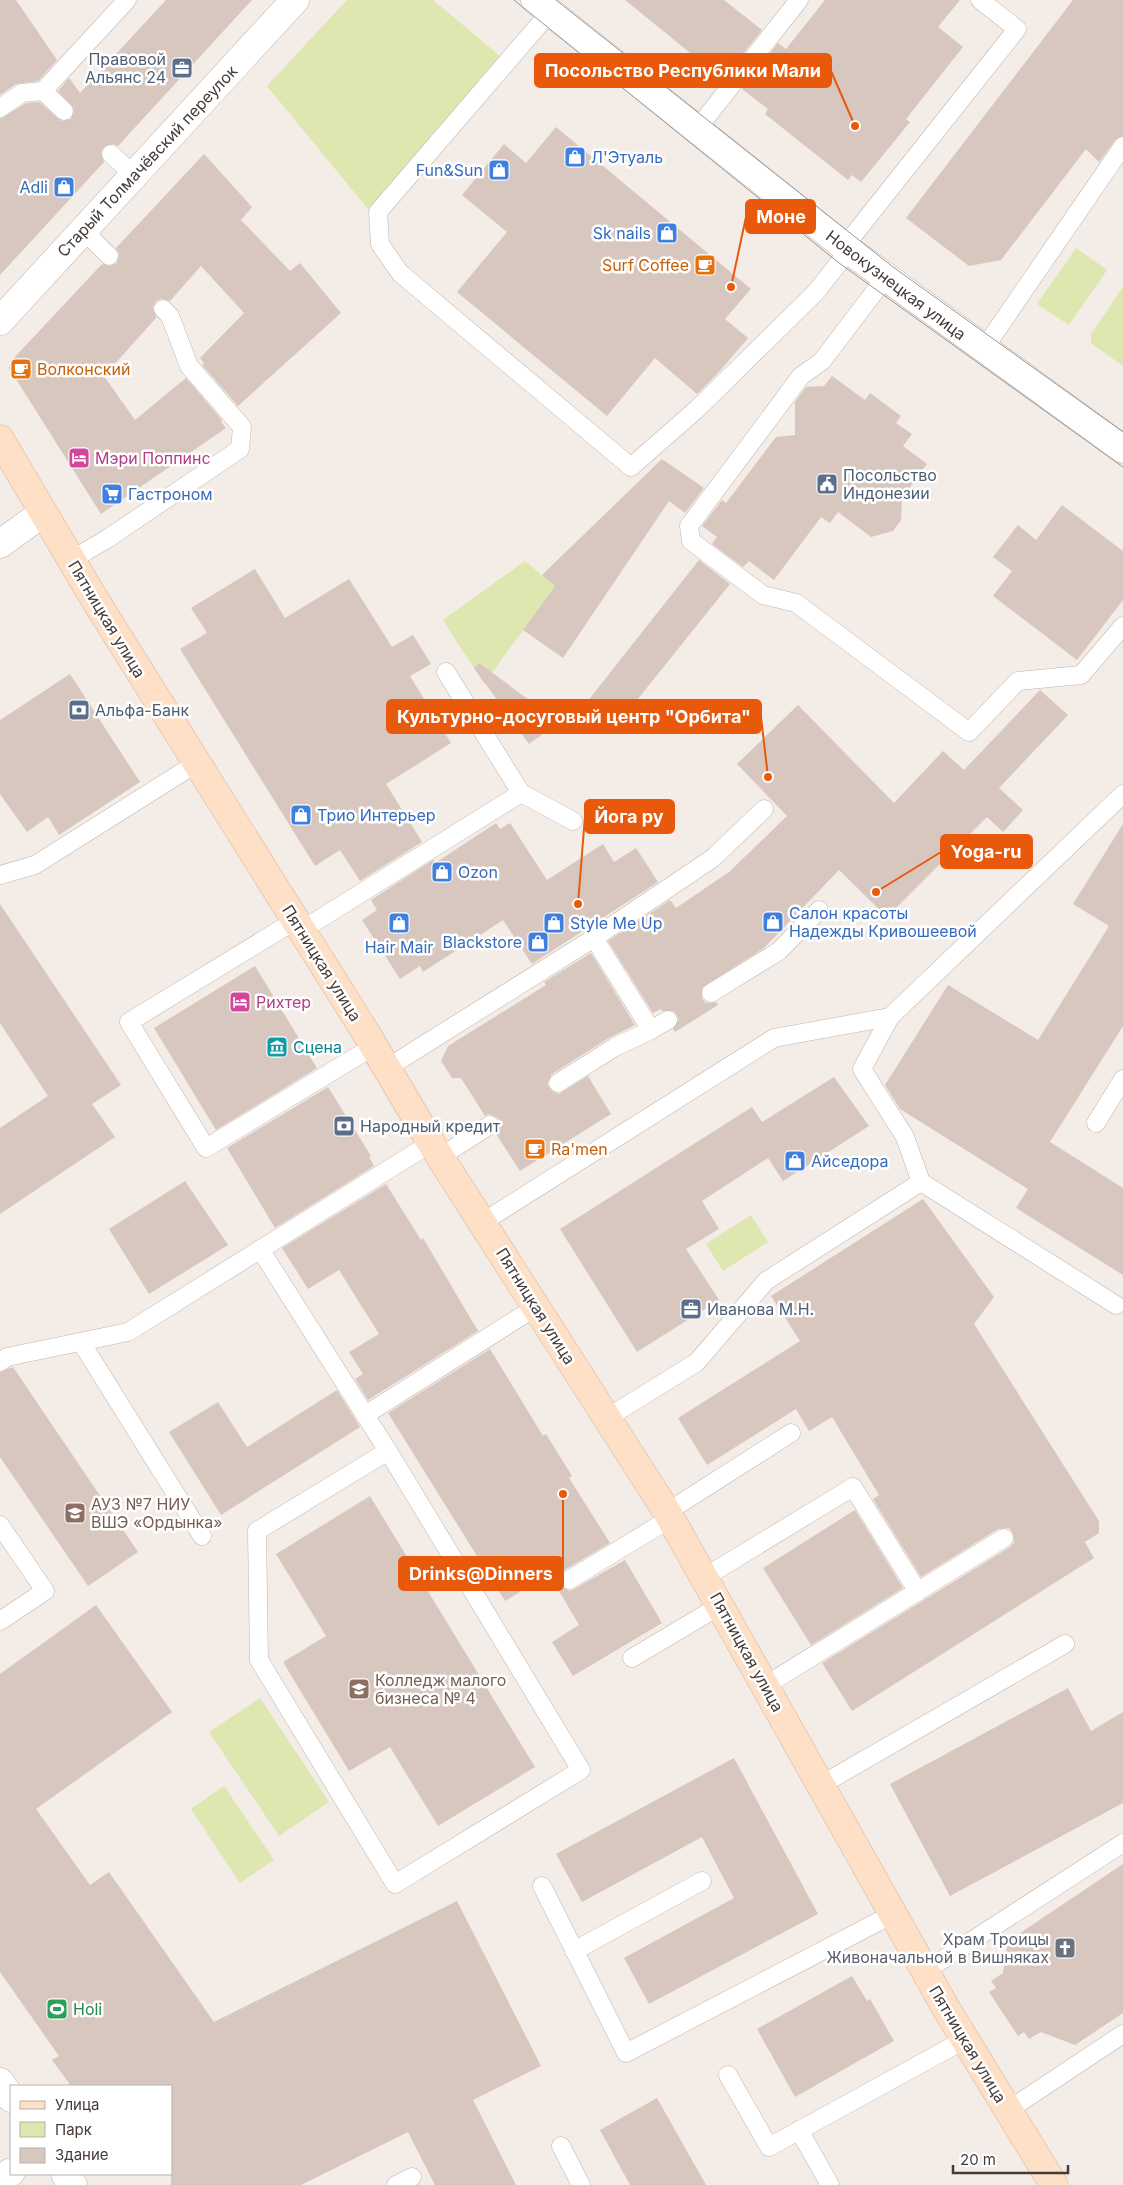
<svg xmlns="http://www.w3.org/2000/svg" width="1123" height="2185" font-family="Inter,sans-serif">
  <rect width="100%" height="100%" fill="#f3ece7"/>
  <g fill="#dee7b0">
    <path d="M 347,0 L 433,0 L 500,56 L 368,209 L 267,86 Z"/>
    <path d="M 1076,248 L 1107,270 L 1069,325 L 1037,304 Z"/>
    <path d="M 1123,287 L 1123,366 L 1091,343 L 1091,334 Z"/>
    <path d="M 525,561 L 555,586 L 484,684 L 443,620 Z"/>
    <path d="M 751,1215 L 768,1242 L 723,1271 L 706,1244 Z"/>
    <path d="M 260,1698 L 329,1802 L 279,1836 L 209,1732 Z"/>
    <path d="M 224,1786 L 274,1860 L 240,1883 L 191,1809 Z"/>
  </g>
  <g fill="#d8c7bf">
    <path d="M 0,0 L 16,0 L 57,60 L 38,81 L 16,84 L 0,95 Z"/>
    <path d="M 166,0 L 252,0 L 118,146 L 113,144 L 104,147 L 101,152 L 104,162 L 0,275 L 0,119 L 26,103 L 39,102 L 61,121 L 71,119 L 74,108 L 58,91 L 69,78 L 80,93 Z"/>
    <path d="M 625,0 L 724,0 L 762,30 L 726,75 L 713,65 L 710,69 Z"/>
    <path d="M 825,0 L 960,0 L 938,27 L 963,47 L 906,119 L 910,122 L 861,182 L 852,175 L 848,180 L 765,114 L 768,109 L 742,89 L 778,43 L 786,49 Z"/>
    <path d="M 1073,0 L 1123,0 L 1123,136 L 1115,140 L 1099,162 L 1086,149 L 1001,260 L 969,266 L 906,218 Z"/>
    <path d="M 556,127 L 751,289 L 725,319 L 748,338 L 718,373 L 697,394 L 655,358 L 607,416 L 457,292 L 507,232 L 462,195 L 504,144 L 526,163 Z"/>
    <path d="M 204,154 L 252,207 L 241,220 L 290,271 L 300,263 L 341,313 L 238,406 L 202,365 L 204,363 L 200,358 L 244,313 L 201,266 L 170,301 L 161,299 L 156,301 L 153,307 L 156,318 L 104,376 L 135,420 L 186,378 L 222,420 L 221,422 L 226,428 L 101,514 L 9,368 L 13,359 L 102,264 L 111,266 L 117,263 L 119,254 L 116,248 Z"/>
    <path d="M 832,376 L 865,400 L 870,393 L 901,416 L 896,423 L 912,434 L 903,446 L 927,464 L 902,498 L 901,520 L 893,531 L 871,537 L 838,512 L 830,523 L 821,517 L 774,580 L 749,561 L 743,567 L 712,544 L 717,537 L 702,526 L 722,500 L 726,503 L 776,437 L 795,435 L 795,402 L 806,387 L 824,386 Z"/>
    <path d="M 662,459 L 704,488 L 685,513 L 669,501 L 563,658 L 523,630 L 555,586 L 542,575 Z"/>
    <path d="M 1062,505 L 1123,551 L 1123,600 L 1077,660 L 993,596 L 1012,571 L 993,557 L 1018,525 L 1036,540 Z"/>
    <path d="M 699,560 L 730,584 L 617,725 L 587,702 Z"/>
    <path d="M 255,569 L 285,618 L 349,579 L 392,647 L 413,635 L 431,664 L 410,676 L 451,743 L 386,784 L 422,842 L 360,881 L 340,850 L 315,866 L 180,649 L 207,633 L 191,608 Z"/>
    <path d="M 479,663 L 559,722 L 529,744 L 474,668 Z"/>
    <path d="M 70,674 L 140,782 L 59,835 L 48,817 L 27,832 L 0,794 L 0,720 Z"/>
    <path d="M 1040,690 L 1068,715 L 999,788 L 1023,810 L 1003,832 L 987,817 L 887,917 L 839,870 L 764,948 L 702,988 L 702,999 L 706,1003 L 716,1002 L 718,1005 L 675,1032 L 673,1029 L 679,1019 L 674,1011 L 662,1011 L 661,1009 L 653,1013 L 608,941 L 670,900 L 676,908 L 729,872 L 787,816 L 737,764 L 798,705 L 894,803 L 943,751 L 964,770 Z"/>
    <path d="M 496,823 L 500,829 L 510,823 L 547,880 L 603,844 L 614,862 L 636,848 L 658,882 L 532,964 L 503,920 L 423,972 L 420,966 L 400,979 L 362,920 L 377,910 L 371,900 L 433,860 L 435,863 Z"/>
    <path d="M 1123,824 L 1123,1026 L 1050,1142 L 1123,1188 L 1123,1275 L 1016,1208 L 1028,1189 L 900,1109 L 885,1085 L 948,985 L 1038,1040 L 1109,926 L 1073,904 Z"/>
    <path d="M 0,904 L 121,1085 L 92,1104 L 115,1137 L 0,1214 L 0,1128 L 48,1096 L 0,1023 Z"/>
    <path d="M 591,953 L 635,1025 L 609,1038 L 552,1074 L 547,1084 L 553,1092 L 559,1094 L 588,1076 L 611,1114 L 520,1171 L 496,1134 L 501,1125 L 499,1119 L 490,1114 L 485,1116 L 461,1078 L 452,1078 L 441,1061 L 448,1046 L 546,985 L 544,982 Z"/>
    <path d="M 255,966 L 317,1068 L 216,1130 L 154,1028 Z"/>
    <path d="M 834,1077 L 869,1126 L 783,1181 L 768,1158 L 702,1201 L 719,1229 L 686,1249 L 719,1300 L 637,1352 L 560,1229 L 752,1107 L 762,1122 Z"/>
    <path d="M 328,1087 L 371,1156 L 369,1157 L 374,1166 L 275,1228 L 227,1148 Z"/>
    <path d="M 185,1181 L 228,1245 L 149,1294 L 109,1229 Z"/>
    <path d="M 386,1184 L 421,1240 L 423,1238 L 478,1331 L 368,1400 L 355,1379 L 363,1374 L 349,1352 L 379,1334 L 339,1270 L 308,1289 L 282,1248 Z"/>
    <path d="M 923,1199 L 994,1297 L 974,1324 L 1099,1521 L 1099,1533 L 1085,1542 L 1094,1558 L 852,1711 L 822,1663 L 1010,1547 L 1014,1543 L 1013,1533 L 1009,1528 L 998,1529 L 921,1577 L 873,1499 L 879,1495 L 832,1417 L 809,1431 L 796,1409 L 707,1465 L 678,1418 L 800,1341 L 771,1296 Z"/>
    <path d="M 490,1349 L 543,1436 L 546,1434 L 572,1476 L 569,1478 L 610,1543 L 563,1571 L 558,1580 L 560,1586 L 569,1591 L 574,1589 L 625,1560 L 662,1623 L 573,1676 L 552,1642 L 579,1625 L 549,1574 L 505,1601 L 388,1413 Z"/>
    <path d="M 13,1367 L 138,1552 L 88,1586 L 0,1457 L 0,1372 Z"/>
    <path d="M 337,1390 L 360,1427 L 221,1515 L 169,1432 L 218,1402 L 247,1447 Z"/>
    <path d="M 370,1496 L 535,1767 L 438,1826 L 390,1747 L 349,1771 L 283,1662 L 326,1636 L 276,1554 Z"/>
    <path d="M 855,1510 L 903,1588 L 811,1645 L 763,1568 Z"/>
    <path d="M 96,1605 L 172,1712 L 36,1809 L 90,1885 L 109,1872 L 214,2022 L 457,1901 L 541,2066 L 473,2100 L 516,2185 L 435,2185 L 408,2132 L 301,2185 L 171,2185 L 171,2086 L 71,2086 L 52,2060 L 59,2056 L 0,1972 L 0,1674 Z"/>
    <path d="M 1068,1688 L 1091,1731 L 1123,1712 L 1123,1803 L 950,1896 L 890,1784 Z"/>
    <path d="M 734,1758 L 818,1914 L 649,2004 L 624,1958 L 734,1898 L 702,1837 L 582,1902 L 556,1854 Z"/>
    <path d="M 1123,1864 L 1123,2013 L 1075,2045 L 1041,2032 L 1029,2039 L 1024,2032 L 1018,2036 L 989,1992 L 996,1988 L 991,1981 L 1003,1973 L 1008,1941 Z"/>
    <path d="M 852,1976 L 867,2001 L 870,1999 L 894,2041 L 795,2097 L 757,2029 Z"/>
    <path d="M 657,2098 L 706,2185 L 630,2185 L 600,2130 Z"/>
  </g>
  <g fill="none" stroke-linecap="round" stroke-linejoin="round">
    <g stroke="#c2b4ac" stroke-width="19">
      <g id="lane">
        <path d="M 550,12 L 378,212 L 380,244 L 400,273 L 631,467 L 697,409 L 816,292 L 849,250"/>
        <path d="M 0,108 L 22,93 L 43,91"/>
        <path d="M 64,111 L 43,91 L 127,0"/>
        <path d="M 697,129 L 799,0"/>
        <path d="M 111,154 L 134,175"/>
        <path d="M 83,230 L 109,256"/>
        <path d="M 844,247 L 1017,29 L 980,0"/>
        <path d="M 885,278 L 822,361 L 801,376 L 689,526 L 691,541 L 763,595 L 796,603 L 969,732 L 1018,681 L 1081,675 L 1123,626"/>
        <path d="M 983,350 L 1123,146"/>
        <path d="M 71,560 L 107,539 L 240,449 L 242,427 L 189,366 L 170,316 L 163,309"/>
        <path d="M 521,793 L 573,821"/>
        <path d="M 0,875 L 35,865 L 197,763"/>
        <path d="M 296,920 L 129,1022 L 206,1148 L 374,1046"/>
        <path d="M 302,930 L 521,793 L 446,672"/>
        <path d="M 594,938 L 713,858 L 764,809"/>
        <path d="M 711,993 L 779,951 L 819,910"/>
        <path d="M 890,1017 L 862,1069 L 905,1137 L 921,1182"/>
        <path d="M 387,1068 L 594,938 L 651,1030 L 668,1020"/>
        <path d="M 558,1083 L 615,1047 L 651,1030"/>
        <path d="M 1096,1123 L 1123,1079"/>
        <path d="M 440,1157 L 490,1125"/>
        <path d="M 483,1222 L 774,1038 L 890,1017 L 1123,794"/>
        <path d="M 260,1249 L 365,1415"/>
        <path d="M 81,1342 L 202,1536"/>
        <path d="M 0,1362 L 7,1357 L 128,1332 L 431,1143"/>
        <path d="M 607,1418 L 697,1362 L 766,1281 L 921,1182 L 1116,1305"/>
        <path d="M 388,1451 L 257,1531 L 259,1660 L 395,1884 L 581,1770 L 388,1451 L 365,1415 L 536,1307"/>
        <path d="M 667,1512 L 791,1433"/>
        <path d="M 0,1525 L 45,1591 L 0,1621"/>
        <path d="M 705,1577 L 853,1487 L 918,1592"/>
        <path d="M 569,1580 L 671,1518"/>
        <path d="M 632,1658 L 721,1605"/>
        <path d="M 766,1685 L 1004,1538"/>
        <path d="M 821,1785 L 1065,1644"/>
        <path d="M 542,1886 L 626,2053 L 893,1914"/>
        <path d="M 574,1951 L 702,1881"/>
        <path d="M 925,1971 L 1123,1843"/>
        <path d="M 728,2075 L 769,2147 L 964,2040"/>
        <path d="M 1007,2111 L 1123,2034"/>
        <path d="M 799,2130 L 830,2185"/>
        <path d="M 561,2146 L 581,2185"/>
        <path d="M 396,2185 L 412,2177"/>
      </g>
    </g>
    <g stroke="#c2b4ac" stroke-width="29">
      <g id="street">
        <path d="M 535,0 L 849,250 L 1123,449"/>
        <path d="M 0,321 L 295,0"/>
        <path d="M 0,544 L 43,513"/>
        <path d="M 0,2082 L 11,2098"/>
        <path d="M 65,2174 L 73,2185"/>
        <path d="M 0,2180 L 11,2172"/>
      </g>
    </g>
    <g stroke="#d6b499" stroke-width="29">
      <path id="secondary" d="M 0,439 L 95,600 L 366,1033 L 431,1143 L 667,1512 L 947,2010 L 1054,2185"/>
    </g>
    <use href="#lane" stroke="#fff" stroke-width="18"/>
    <use href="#street" stroke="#fff" stroke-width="28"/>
    <use href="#secondary" stroke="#fee0c6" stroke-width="28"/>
    <g stroke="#969696" stroke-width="1">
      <path d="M 514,0 L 839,263 L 1123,467"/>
      <path d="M 556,0 L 893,267 L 1123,432"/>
    </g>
  </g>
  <defs>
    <g id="office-square" transform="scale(1.125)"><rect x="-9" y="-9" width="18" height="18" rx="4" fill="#5c6f8a" stroke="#fff"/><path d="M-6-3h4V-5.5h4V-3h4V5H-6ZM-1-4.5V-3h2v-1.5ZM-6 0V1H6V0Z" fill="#fff"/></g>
    <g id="shop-square" transform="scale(1.125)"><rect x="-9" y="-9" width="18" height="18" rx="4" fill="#3f7fe0" stroke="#fff"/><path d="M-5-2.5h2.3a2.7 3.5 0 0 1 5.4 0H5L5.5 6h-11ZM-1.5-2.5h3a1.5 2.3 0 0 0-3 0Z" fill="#fff"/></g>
    <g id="cafe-square" transform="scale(1.125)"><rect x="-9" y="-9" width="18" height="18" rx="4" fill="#e8710a" stroke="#fff"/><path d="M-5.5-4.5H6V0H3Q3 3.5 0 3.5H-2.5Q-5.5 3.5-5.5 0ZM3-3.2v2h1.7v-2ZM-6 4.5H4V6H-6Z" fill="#fff"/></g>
    <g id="hotel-square" transform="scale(1.125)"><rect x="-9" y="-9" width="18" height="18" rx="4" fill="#d1479c" stroke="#fff"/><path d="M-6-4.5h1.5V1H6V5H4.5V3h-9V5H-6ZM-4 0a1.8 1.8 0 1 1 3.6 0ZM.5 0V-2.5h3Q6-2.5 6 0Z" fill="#fff"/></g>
    <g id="civic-square" transform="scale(1.125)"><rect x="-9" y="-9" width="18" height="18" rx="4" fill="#5c6f8a" stroke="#fff"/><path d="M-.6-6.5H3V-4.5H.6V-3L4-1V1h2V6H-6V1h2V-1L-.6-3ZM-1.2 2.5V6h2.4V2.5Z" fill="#fff"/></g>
    <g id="supermarket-square" transform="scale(1.125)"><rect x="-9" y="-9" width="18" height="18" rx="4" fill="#3f7fe0" stroke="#fff"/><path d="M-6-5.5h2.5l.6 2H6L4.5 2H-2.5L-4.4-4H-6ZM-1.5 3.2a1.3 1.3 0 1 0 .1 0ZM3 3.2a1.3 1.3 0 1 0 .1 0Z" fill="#fff"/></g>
    <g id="bank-square" transform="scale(1.125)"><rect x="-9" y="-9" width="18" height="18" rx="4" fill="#5c6f8a" stroke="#fff"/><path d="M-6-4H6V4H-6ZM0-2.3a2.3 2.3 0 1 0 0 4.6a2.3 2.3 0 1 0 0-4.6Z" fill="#fff"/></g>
    <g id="museum-square" transform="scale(1.125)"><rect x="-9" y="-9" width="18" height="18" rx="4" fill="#0f9aa8" stroke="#fff"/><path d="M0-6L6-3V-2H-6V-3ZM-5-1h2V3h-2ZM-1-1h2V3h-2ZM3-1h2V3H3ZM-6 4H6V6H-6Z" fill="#fff"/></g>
    <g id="university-square" transform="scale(1.125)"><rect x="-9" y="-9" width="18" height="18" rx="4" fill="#8d6e63" stroke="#fff"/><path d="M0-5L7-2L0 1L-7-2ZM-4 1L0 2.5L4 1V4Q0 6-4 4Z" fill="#fff"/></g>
    <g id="church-square" transform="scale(1.125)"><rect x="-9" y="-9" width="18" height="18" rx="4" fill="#6b7280" stroke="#fff"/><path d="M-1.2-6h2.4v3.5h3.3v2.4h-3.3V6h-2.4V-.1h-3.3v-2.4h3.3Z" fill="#fff"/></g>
    <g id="stadium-square" transform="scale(1.125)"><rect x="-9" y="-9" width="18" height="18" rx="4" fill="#2e9e5b" stroke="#fff"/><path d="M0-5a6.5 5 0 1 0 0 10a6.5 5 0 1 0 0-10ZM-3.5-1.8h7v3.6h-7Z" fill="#fff"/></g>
  </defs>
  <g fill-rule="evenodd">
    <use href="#office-square" x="182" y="68"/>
    <use href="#shop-square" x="575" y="157"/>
    <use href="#shop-square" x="499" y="170"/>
    <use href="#shop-square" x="64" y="187"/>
    <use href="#shop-square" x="667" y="233"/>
    <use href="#cafe-square" x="705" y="265"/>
    <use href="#cafe-square" x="21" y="369"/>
    <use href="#hotel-square" x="79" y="458"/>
    <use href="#civic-square" x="827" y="484"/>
    <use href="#supermarket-square" x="112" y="494"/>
    <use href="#bank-square" x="79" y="710"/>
    <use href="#shop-square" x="301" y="815"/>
    <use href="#shop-square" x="442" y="872"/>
    <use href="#shop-square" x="773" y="922"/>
    <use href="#shop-square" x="399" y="923"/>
    <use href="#shop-square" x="554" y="923"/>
    <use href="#shop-square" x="538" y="942"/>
    <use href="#hotel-square" x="240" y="1002"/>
    <use href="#museum-square" x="277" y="1047"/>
    <use href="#bank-square" x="344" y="1126"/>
    <use href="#cafe-square" x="535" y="1149"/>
    <use href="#shop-square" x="795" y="1161"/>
    <use href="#office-square" x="691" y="1309"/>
    <use href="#university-square" x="75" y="1513"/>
    <use href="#university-square" x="359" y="1689"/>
    <use href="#church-square" x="1065" y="1948"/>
    <use href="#stadium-square" x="57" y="2009"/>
  </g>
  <g text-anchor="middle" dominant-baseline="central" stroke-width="5" stroke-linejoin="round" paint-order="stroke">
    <g font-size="16" fill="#4e5e75" stroke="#fff" text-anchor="start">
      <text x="166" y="59" text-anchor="end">Правовой<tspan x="166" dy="18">Альянс 24</tspan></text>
      <text x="843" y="475">Посольство<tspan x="843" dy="18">Индонезии</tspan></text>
      <text x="95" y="710">Альфа-Банк</text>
      <text x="360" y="1126">Народный кредит</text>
      <text x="707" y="1309">Иванова М.Н.</text>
    </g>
    <g font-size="16" fill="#366cbe" stroke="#fff" text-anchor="start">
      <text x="591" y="157">Л'Этуаль</text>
      <text x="483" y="170" text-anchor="end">Fun&amp;Sun</text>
      <text x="48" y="187" text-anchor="end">Adli</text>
      <text x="651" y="233" text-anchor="end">Sk nails</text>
      <text x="128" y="494">Гастроном</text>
      <text x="317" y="815">Трио Интерьер</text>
      <text x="458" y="872">Ozon</text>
      <text x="789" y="913">Салон красоты<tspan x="789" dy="18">Надежды Кривошеевой</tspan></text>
      <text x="570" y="923">Style Me Up</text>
      <text x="522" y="942" text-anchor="end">Blackstore</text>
      <text x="399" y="947" text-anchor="middle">Hair Mair</text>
      <text x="811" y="1161">Айседора</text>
    </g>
    <g font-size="16" fill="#463b36" stroke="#fff">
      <text transform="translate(147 161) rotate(-47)">Старый Толмачёвский переулок</text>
      <text transform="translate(896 285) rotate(37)">Новокузнецкая улица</text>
      <text transform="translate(107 619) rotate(59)">Пятницкая улица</text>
      <text transform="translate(322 963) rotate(58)">Пятницкая улица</text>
      <text transform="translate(536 1306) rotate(58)">Пятницкая улица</text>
      <text transform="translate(747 1652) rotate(61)">Пятницкая улица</text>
      <text transform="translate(968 2044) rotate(59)">Пятницкая улица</text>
    </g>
    <g font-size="16" fill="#c56008" stroke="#fff" text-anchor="start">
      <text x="689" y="265" text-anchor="end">Surf Coffee</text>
      <text x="37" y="369">Волконский</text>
      <text x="551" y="1149">Ra'men</text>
    </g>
    <g font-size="16" fill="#b23c85" stroke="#fff" text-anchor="start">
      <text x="95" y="458">Мэри Поппинс</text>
      <text x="256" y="1002">Рихтер</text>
    </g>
    <g font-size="16" fill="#0d838f" stroke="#fff" text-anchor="start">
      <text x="293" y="1047">Сцена</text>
    </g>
    <g font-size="16" fill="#785e54" stroke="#fff" text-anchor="start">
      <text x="91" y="1504">АУЗ №7 НИУ<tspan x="91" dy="18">ВШЭ «Ордынка»</tspan></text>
      <text x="375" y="1680">Колледж малого<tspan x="375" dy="18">бизнеса № 4</tspan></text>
    </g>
    <g font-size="16" fill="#5b616d" stroke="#fff" text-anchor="end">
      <text x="1049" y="1939">Храм Троицы<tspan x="1049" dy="18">Живоначальной в Вишняках</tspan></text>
    </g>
    <g font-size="16" fill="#27864d" stroke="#fff" text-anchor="start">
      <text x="73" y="2009">Holi</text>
    </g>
  </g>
  <path fill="none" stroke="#e8590c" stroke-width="2" d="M855 126L831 71M731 287L746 217M768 777L761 717M578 904L585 816M876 892L941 852M563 1494L563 1573"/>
  <g fill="#e8590c" stroke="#fff" stroke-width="2">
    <circle cx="855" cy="126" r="5"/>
    <circle cx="731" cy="287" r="5"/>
    <circle cx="768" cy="777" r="5"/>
    <circle cx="578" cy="904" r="5"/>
    <circle cx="876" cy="892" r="5"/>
    <circle cx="563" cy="1494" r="5"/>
  </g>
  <g fill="#e8590c" stroke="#e8590c" stroke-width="2">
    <rect x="535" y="54" width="296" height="33" rx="5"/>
    <rect x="746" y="200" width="69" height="33" rx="5"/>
    <rect x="387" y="700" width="374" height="33" rx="5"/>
    <rect x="585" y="800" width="89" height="33" rx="5"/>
    <rect x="941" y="835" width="91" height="33" rx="5"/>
    <rect x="399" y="1557" width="164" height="33" rx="5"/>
  </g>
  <g font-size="18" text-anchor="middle" font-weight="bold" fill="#fff">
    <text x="683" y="77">Посольство Республики Мали</text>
    <text x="781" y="223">Моне</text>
    <text x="574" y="723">Культурно-досуговый центр "Орбита"</text>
    <text x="629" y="823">Йога ру</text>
    <text x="986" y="858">Yoga-ru</text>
    <text x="481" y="1580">Drinks@Dinners</text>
  </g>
  <rect x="10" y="2085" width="162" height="90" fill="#ffffff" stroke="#b5b1af"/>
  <rect x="20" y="2101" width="25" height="8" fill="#fee0c6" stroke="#b5b1af"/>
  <text x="55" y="2110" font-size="15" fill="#463b36">Улица</text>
  <rect x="20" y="2122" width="25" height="15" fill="#dee7b0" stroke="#b5b1af"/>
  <text x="55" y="2135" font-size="15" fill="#463b36">Парк</text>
  <rect x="20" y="2148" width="25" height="15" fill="#d8c7bf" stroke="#b5b1af"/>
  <text x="55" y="2160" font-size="15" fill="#463b36">Здание</text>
  <path d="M953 2165v8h115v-8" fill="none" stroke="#463b36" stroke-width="2.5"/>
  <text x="960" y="2165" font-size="15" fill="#463b36" stroke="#ffffff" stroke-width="4" paint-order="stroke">20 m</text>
</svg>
